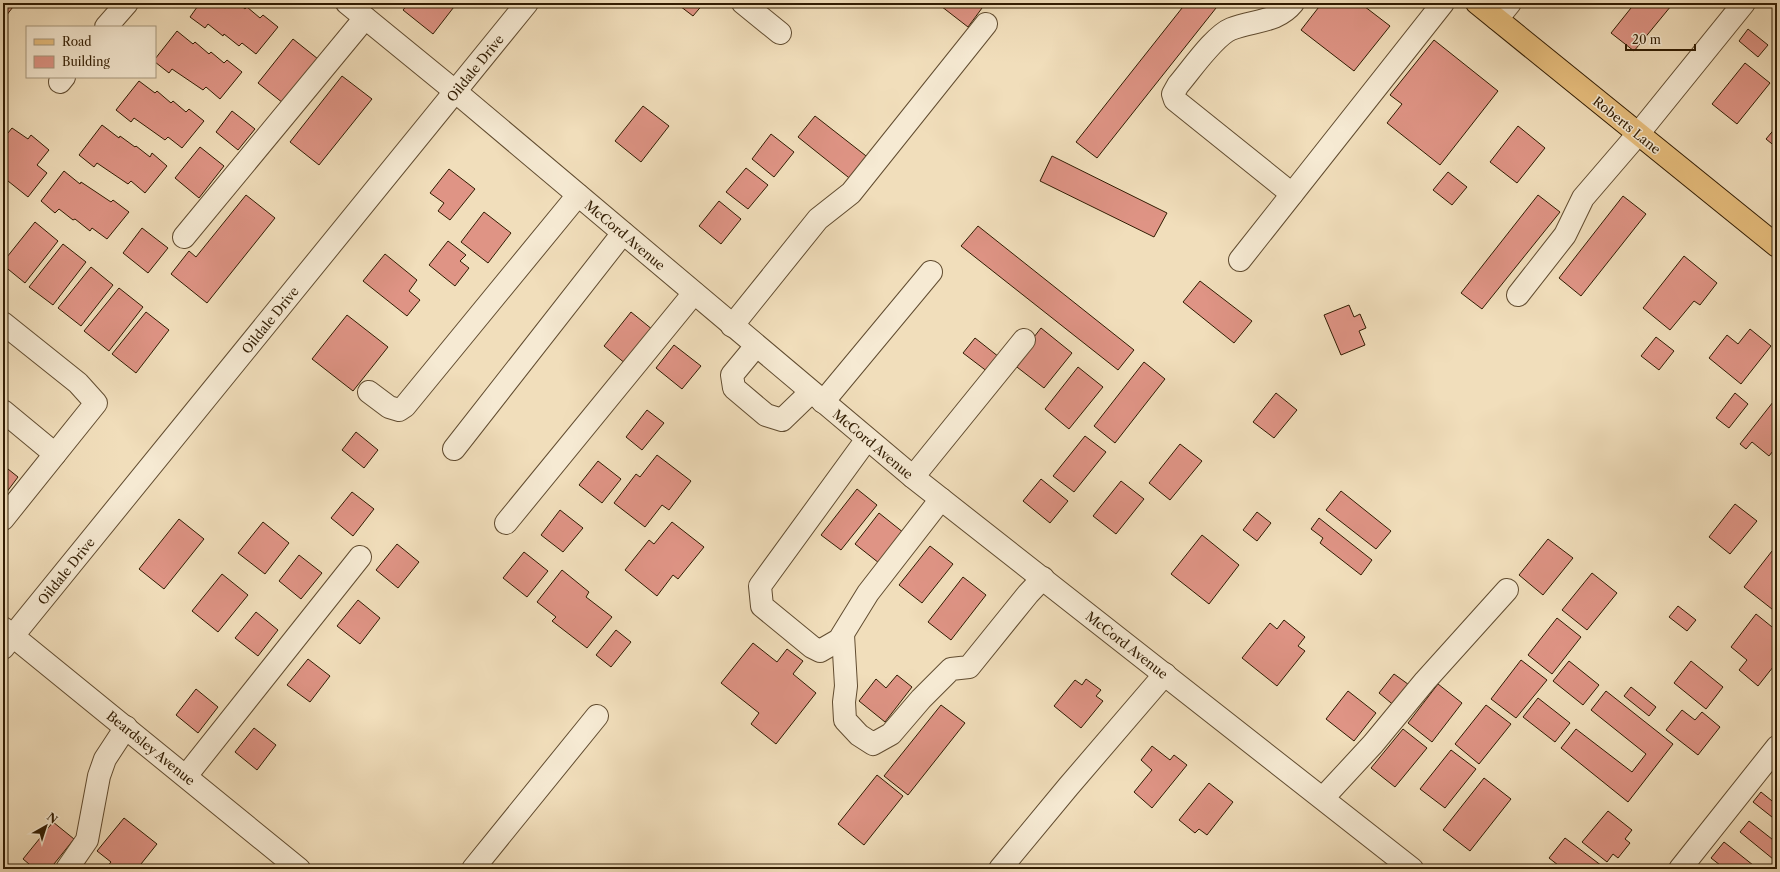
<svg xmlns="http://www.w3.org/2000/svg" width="1780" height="872" font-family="'Libre Caslon Text',serif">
  <rect width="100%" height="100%" fill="#f1debb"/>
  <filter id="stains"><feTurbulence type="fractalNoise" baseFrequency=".005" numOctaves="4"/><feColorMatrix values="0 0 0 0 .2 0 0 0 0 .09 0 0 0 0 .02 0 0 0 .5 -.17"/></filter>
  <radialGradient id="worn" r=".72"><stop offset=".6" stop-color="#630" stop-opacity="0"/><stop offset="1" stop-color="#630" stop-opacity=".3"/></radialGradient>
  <g fill="#df9485" stroke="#311c02">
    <path d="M 3,3 L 16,3 L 6,16 L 3,14 Z"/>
    <path d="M 200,3 L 238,3 L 245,9 L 247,7 L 260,18 L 263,15 L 278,27 L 256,54 L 242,43 L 239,46 L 224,34 L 223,36 L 208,24 L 205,28 L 190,17 Z"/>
    <path d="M 409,3 L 457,3 L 433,34 L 403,10 Z"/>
    <path d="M 676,3 L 704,3 L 693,16 Z"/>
    <path d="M 937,3 L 984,3 L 985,4 L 968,27 Z"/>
    <path d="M 1186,3 L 1220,3 L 1097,158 L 1076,142 Z"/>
    <path d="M 1322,3 L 1360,3 L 1390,26 L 1354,71 L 1301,30 Z"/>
    <path d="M 1635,3 L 1667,3 L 1671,6 L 1634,51 L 1611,33 Z"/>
    <path d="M 1748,29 L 1768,45 L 1758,57 L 1739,41 Z"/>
    <path d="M 177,31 L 193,44 L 195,42 L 209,54 L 211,52 L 224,63 L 227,60 L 242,72 L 220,99 L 206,87 L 203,90 L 172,69 L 169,73 L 155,62 L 155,59 Z"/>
    <path d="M 293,39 L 323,63 L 288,107 L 258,83 Z"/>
    <path d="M 1434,40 L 1498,91 L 1440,165 L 1387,123 L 1402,104 L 1390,95 Z"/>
    <path d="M 1745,63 L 1770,83 L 1737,124 L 1712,104 Z"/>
    <path d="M 342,76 L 372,99 L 319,165 L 290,142 Z"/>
    <path d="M 139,81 L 155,93 L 157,91 L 171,103 L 173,101 L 186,112 L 189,109 L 204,121 L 182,148 L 168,137 L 165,140 L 134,118 L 131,122 L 116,110 Z"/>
    <path d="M 643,106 L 669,126 L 641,162 L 615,141 Z"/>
    <path d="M 232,111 L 255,129 L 238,150 L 216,132 Z"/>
    <path d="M 815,116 L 870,159 L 853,181 L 798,137 Z"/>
    <path d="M 102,125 L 119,138 L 120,136 L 135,147 L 136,146 L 150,157 L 152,153 L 167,166 L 145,193 L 131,181 L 128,184 L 97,163 L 94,167 L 79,155 Z"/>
    <path d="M 1518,126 L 1545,148 L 1517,183 L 1490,162 Z"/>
    <path d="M 1777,126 L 1777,148 L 1766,139 Z"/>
    <path d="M 12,128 L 28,139 L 31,135 L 49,150 L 37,165 L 47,173 L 28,197 L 3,177 L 3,139 Z"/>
    <path d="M 771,134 L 794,152 L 774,177 L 752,159 Z"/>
    <path d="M 200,147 L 224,166 L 199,198 L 175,178 Z"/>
    <path d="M 1052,156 L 1167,213 L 1154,237 L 1040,181 Z"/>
    <path d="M 746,168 L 768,185 L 748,209 L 726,192 Z"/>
    <path d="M 449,169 L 475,189 L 450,220 L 438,211 L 444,203 L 430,193 Z"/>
    <path d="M 64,171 L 80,184 L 81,182 L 111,202 L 113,200 L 129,212 L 107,239 L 92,228 L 90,231 L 75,219 L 73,220 L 59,209 L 55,213 L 41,201 Z"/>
    <path d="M 1448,172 L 1467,187 L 1452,205 L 1433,190 Z"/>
    <path d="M 246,195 L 275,218 L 207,303 L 171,274 L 189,251 L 196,257 Z"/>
    <path d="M 1538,195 L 1560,212 L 1482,309 L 1461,293 Z"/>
    <path d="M 1623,196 L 1646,214 L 1581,296 L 1559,278 Z"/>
    <path d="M 719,201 L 741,219 L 721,244 L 699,226 Z"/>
    <path d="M 484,212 L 511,233 L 488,263 L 461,242 Z"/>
    <path d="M 35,222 L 58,241 L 25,283 L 3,265 L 3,262 Z"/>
    <path d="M 978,226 L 1134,350 L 1118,370 L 961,246 Z"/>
    <path d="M 142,228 L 168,248 L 148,273 L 123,253 Z"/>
    <path d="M 448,241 L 466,255 L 460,261 L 469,268 L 455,286 L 429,265 Z"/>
    <path d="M 63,244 L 86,262 L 53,305 L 29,287 Z"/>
    <path d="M 385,254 L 417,280 L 409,291 L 420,300 L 407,316 L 363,281 Z"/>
    <path d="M 1684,256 L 1717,283 L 1700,305 L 1694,301 L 1670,330 L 1643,308 Z"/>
    <path d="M 91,267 L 113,285 L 81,326 L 58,308 Z"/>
    <path d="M 1200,281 L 1252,321 L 1234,343 L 1183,302 Z"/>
    <path d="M 119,288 L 143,307 L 109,351 L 84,331 Z"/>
    <path d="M 1349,305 L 1354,317 L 1360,314 L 1366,328 L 1359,331 L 1365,345 L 1341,355 L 1324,315 Z"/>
    <path d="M 146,312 L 169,330 L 136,373 L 112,354 Z"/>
    <path d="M 631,312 L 653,330 L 626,364 L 604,346 Z"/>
    <path d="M 347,315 L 388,347 L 353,391 L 312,359 Z"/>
    <path d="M 1041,328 L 1072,353 L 1044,388 L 1013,364 Z"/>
    <path d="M 1750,329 L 1771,346 L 1741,384 L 1709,358 L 1727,335 L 1738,344 Z"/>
    <path d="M 1656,337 L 1674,351 L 1659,370 L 1641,356 Z"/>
    <path d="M 975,338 L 999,357 L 988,372 L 963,353 Z"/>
    <path d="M 674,345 L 701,366 L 682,389 L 656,368 Z"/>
    <path d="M 1144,362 L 1165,379 L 1115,443 L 1094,426 Z"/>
    <path d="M 1078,367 L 1103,387 L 1069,429 L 1045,409 Z"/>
    <path d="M 1276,393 L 1297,410 L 1274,438 L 1253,422 Z"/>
    <path d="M 1735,393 L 1748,404 L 1729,428 L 1716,418 Z"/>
    <path d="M 1777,397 L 1777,446 L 1769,456 L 1752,442 L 1746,449 L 1740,444 Z"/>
    <path d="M 647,410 L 664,423 L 642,450 L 626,437 Z"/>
    <path d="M 356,432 L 378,450 L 364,468 L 342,450 Z"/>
    <path d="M 1085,436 L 1106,452 L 1074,492 L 1053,476 Z"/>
    <path d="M 1180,444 L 1202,461 L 1170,500 L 1149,483 Z"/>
    <path d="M 657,455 L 691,481 L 669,510 L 662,505 L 645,527 L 614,503 L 636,474 L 640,477 Z"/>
    <path d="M 598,461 L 621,479 L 602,503 L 579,485 Z"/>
    <path d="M 3,465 L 18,477 L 3,497 Z"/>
    <path d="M 1041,479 L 1068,501 L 1050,523 L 1023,501 Z"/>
    <path d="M 1121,481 L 1144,499 L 1116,534 L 1093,516 Z"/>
    <path d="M 857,489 L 877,505 L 841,550 L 821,535 Z"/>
    <path d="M 1341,491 L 1391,531 L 1376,549 L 1326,510 Z"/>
    <path d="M 352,492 L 374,509 L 353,536 L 331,518 Z"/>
    <path d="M 1735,504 L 1757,521 L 1730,554 L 1709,537 Z"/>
    <path d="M 560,510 L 583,528 L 563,552 L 541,535 Z"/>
    <path d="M 1257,512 L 1271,523 L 1257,541 L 1243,530 Z"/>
    <path d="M 879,513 L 904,533 L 879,563 L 855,544 Z"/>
    <path d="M 1319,518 L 1372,560 L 1361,575 L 1320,543 L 1323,538 L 1311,529 Z"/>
    <path d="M 179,519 L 204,539 L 164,589 L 139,569 Z"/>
    <path d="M 263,522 L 289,543 L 265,574 L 238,553 Z"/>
    <path d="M 672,522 L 704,547 L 678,579 L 673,575 L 657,596 L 625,570 L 649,540 L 654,544 Z"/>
    <path d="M 1202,535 L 1239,565 L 1209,604 L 1171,574 Z"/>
    <path d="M 1548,539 L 1573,558 L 1543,595 L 1519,575 Z"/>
    <path d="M 397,544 L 419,562 L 398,588 L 376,570 Z"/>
    <path d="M 930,546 L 953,564 L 922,603 L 899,585 Z"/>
    <path d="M 1772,551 L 1777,555 L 1777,613 L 1744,587 Z"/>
    <path d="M 524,552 L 548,571 L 527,597 L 503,578 Z"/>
    <path d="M 299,555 L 322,573 L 301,599 L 279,581 Z"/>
    <path d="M 562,570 L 589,592 L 586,597 L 612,617 L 587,648 L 552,621 L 556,617 L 537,602 Z"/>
    <path d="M 1592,573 L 1617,593 L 1587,630 L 1562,610 Z"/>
    <path d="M 222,574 L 248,595 L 218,632 L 192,611 Z"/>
    <path d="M 963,577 L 986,595 L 951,640 L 928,622 Z"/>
    <path d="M 358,600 L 380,618 L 360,644 L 337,626 Z"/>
    <path d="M 1678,606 L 1696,620 L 1687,631 L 1669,617 Z"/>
    <path d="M 256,612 L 278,630 L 258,656 L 235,638 Z"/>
    <path d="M 1756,614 L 1777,631 L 1777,662 L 1758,686 L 1739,670 L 1747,660 L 1731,647 Z"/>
    <path d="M 1557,618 L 1581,637 L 1552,674 L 1528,655 Z"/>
    <path d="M 1284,620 L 1305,637 L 1298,646 L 1305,651 L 1277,686 L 1242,658 L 1270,623 L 1277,629 Z"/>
    <path d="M 616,630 L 631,642 L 611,667 L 596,655 Z"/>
    <path d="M 753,643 L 777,662 L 787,649 L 803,661 L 793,674 L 816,693 L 776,744 L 751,724 L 759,713 L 721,683 Z"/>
    <path d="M 308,659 L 330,676 L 310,702 L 287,685 Z"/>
    <path d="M 1521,660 L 1547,680 L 1516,718 L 1491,699 Z"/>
    <path d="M 1569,661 L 1599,685 L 1583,705 L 1553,681 Z"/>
    <path d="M 1691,661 L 1723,687 L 1706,709 L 1674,683 Z"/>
    <path d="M 1394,674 L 1412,687 L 1396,707 L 1379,693 Z"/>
    <path d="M 897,675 L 912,687 L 885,722 L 859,701 L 876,679 L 886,688 Z"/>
    <path d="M 1086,679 L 1101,690 L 1096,696 L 1103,701 L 1081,728 L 1054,706 L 1075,680 L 1082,685 Z"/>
    <path d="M 1438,684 L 1462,703 L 1432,742 L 1408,723 Z"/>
    <path d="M 1631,687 L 1656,707 L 1649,716 L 1624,696 Z"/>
    <path d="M 196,689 L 218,707 L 198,733 L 176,715 Z"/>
    <path d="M 1348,691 L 1376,713 L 1354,741 L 1326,719 Z"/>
    <path d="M 1606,691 L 1673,744 L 1628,802 L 1561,748 L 1576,729 L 1632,772 L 1646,754 L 1591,710 Z"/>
    <path d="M 1538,698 L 1570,723 L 1555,742 L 1523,717 Z"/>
    <path d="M 941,705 L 965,723 L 908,795 L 884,776 Z"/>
    <path d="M 1486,705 L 1511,724 L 1479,764 L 1455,744 Z"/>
    <path d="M 1682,710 L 1695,720 L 1702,712 L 1720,727 L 1698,755 L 1666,730 Z"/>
    <path d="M 254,728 L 276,745 L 257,770 L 235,752 Z"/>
    <path d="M 1403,729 L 1427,748 L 1395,787 L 1371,768 Z"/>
    <path d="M 1152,746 L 1170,760 L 1174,755 L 1187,765 L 1152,808 L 1134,792 L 1152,770 L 1141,760 Z"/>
    <path d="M 1451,750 L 1476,769 L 1445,808 L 1420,789 Z"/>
    <path d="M 877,775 L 903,796 L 864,845 L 838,824 Z"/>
    <path d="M 1484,778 L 1511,799 L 1470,851 L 1443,830 Z"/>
    <path d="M 1209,783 L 1233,802 L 1207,835 L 1199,829 L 1195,833 L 1179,820 Z"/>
    <path d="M 1761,792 L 1777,805 L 1777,821 L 1753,802 Z"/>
    <path d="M 1608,811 L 1632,830 L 1625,839 L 1630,843 L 1618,858 L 1613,854 L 1607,862 L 1582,842 Z"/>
    <path d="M 124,818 L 157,844 L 137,869 L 105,869 L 111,862 L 97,851 Z"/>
    <path d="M 1749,821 L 1777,843 L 1777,853 L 1773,859 L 1740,832 Z"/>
    <path d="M 53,822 L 74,839 L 50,869 L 35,869 L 23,859 Z"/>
    <path d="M 1565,838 L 1602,866 L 1600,869 L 1563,869 L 1549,858 Z"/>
    <path d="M 1724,842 L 1758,869 L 1725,869 L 1711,858 Z"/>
  </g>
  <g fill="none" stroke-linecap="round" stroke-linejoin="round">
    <g stroke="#614c30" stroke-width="24">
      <g id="minor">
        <path d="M 347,3 L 456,92 L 913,477 L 1412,869"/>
        <path d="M 743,3 L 780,33"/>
        <path d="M 1497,19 L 1510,3"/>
        <path d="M 106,27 L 127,3"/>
        <path d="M 60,82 L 64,77"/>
        <path d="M 1292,194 L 1175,100 L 1173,94 L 1178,85 C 1191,70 1214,36 1231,29 C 1253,20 1277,23 1293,3"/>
        <path d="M 184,237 L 365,18"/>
        <path d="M 1240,260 L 1443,3"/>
        <path d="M 1518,295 L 1565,235 L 1583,198 L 1638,134 L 1744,3"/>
        <path d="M 3,323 L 78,383 L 96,403 L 3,519"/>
        <path d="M 732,326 L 818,219 L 851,193 L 986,24"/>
        <path d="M 756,346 L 732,375 L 734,388 L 766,415 L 782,420 L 811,392"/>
        <path d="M 369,392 L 389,407 L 399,410 L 405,406 L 578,195"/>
        <path d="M 823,402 L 931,272"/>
        <path d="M 3,411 L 55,454"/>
        <path d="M 867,439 L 760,586 L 762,606 L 812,647 L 820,651 L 839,640 L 868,593 L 941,499"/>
        <path d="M 454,449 L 623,233"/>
        <path d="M 913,477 L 1024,340"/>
        <path d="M 506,523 L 694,293"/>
        <path d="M 3,628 L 299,869"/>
        <path d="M 843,635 L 846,686 L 844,702 L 845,720 L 859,735 L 873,744 L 891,734 L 921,699 L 951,669 L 969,667 L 1028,594 L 1043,578"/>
        <path d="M 3,648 L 527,3"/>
        <path d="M 186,776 L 360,557"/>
        <path d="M 1323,798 L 1373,744 L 1425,681 L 1507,590"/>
        <path d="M 67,869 L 87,840 L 99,776 L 105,759 L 126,727"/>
        <path d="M 473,869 L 597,716"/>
        <path d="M 1000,869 L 1068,787 L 1165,674"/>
        <path d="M 1680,869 L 1777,747"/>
      </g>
    </g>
    <g stroke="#311c02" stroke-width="24">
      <path id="major" d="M 1477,3 L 1777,246"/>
    </g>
    <use href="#minor" stroke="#f6ead3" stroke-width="22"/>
    <use href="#major" stroke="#e8bf7e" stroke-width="22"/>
  </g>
  <g text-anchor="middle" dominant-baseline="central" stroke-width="3" stroke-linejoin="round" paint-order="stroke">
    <g font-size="13" fill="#311c02" stroke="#f6ead3">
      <text transform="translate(475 68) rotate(-51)">Oildale Drive</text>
      <text transform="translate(1627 125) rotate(39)">Roberts Lane</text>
      <text transform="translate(625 235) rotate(40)">McCord Avenue</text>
      <text transform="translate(270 320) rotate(-51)">Oildale Drive</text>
      <text transform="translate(873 444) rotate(40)">McCord Avenue</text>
      <text transform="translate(66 571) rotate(-51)">Oildale Drive</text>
      <text transform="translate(1127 645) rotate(38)">McCord Avenue</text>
      <text transform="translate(151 748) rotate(39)">Beardsley Avenue</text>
    </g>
  </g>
  <rect width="1780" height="872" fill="none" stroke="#f1debb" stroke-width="16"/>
  <rect x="4" y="4" width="1772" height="864" fill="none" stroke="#311c02" stroke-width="2"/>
  <rect x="8" y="8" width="1764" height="856" fill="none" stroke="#311c02"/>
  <rect x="26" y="26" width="130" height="52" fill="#f6ead3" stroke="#a7987f"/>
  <rect x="34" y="39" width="20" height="6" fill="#e8bf7e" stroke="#a7987f"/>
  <text x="62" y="46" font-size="12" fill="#311c02">Road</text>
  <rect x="34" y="56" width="20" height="12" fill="#df9485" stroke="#a7987f"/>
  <text x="62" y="66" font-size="12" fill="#311c02">Building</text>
  <g transform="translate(46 826) rotate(39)" stroke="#f6ead3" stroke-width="3" paint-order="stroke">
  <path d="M0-3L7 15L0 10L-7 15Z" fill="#311c02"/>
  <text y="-6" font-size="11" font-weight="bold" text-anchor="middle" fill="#311c02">N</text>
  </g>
  <path d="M1626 44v6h69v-6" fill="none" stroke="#311c02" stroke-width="2"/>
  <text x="1632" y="44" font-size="12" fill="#311c02" stroke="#f6ead3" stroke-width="3" paint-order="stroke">20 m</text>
  <rect width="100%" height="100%" filter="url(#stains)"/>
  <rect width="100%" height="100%" fill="url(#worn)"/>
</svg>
